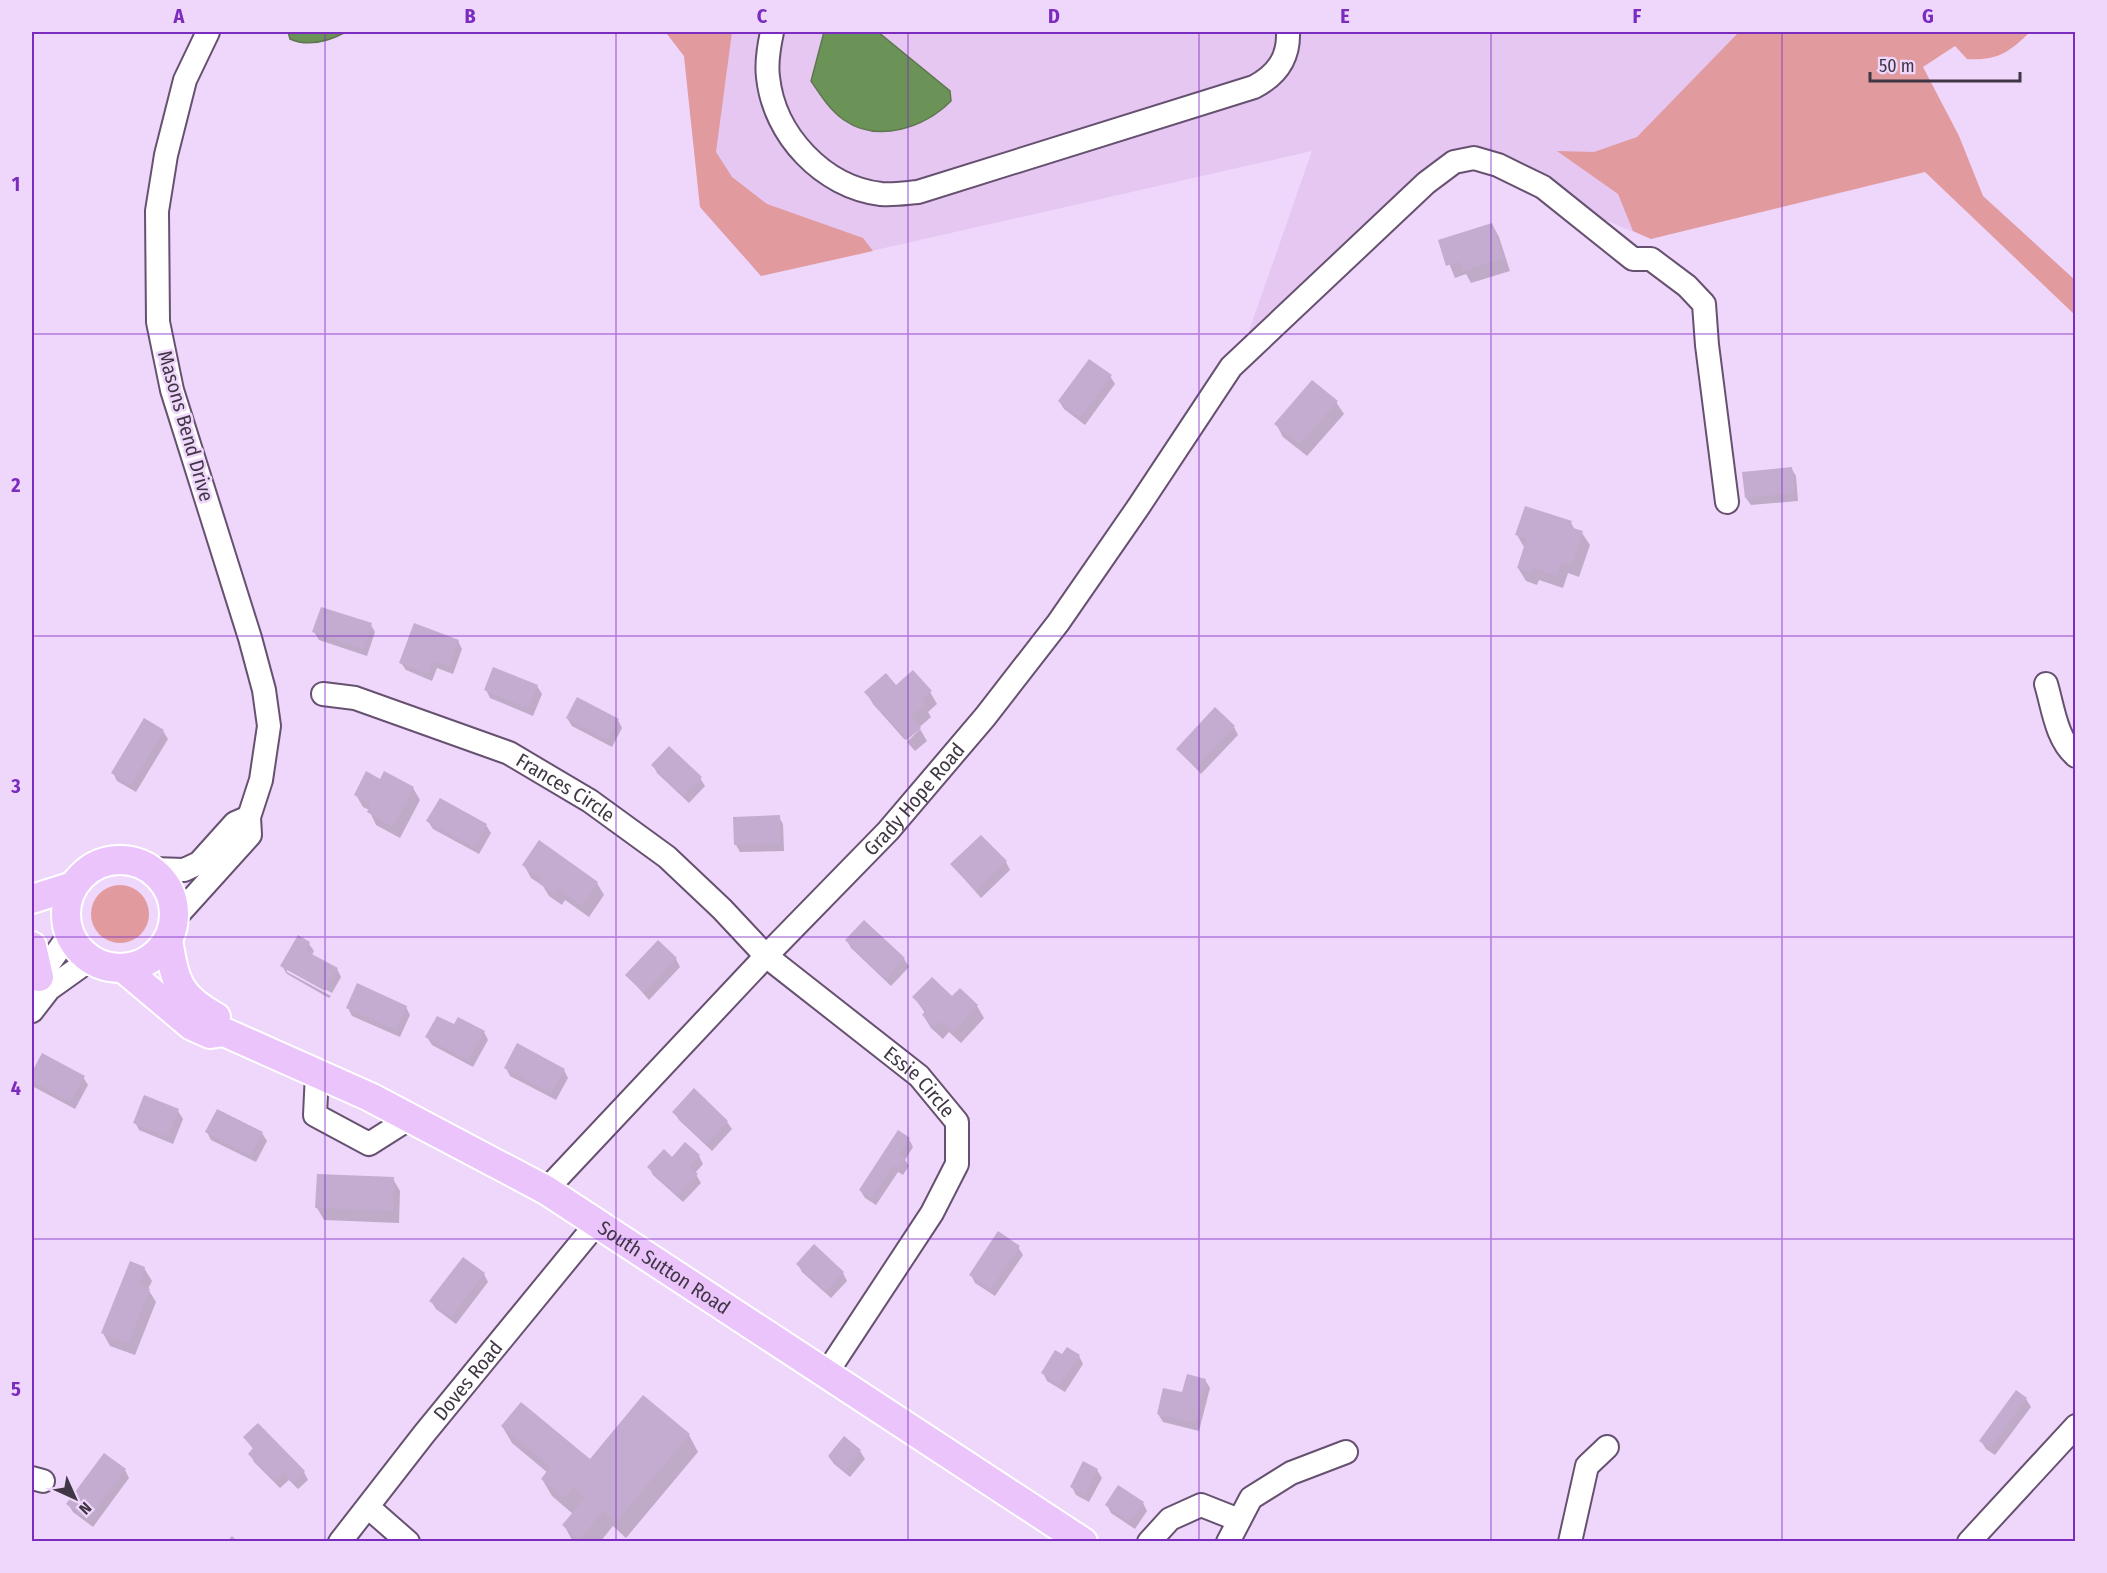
<svg xmlns="http://www.w3.org/2000/svg" width="2107" height="1573" font-family="'Fira Sans Condensed',sans-serif">
  <rect width="100%" height="100%" fill="#efd6fb"/>
  <path fill="#e5c7f2" d="M 650,32 L 1956,32 L 1651,239 L 1448,155 L 1242,351 L 1312,151 L 761,276 L 700,207 L 684,56 L 667,34 Z"/>
  <g fill="#e19a9e">
    <path d="M 650,32 L 732,32 L 716,152 L 732,177 L 767,204 L 863,238 L 873,251 L 761,276 L 700,207 L 684,56 L 667,34 Z"/>
    <path d="M 1739,32 L 2030,32 C 2009,52 1998,61 1967,59 L 1955,46 L 1923,67 L 1959,136 L 1983,196 L 2075,280 L 2075,315 L 1925,172 L 1651,239 L 1633,231 L 1618,194 L 1557,151 L 1594,152 L 1637,137 Z"/>
    <circle cx="120" cy="914" r="29"/>
  </g>
  <g fill="#6c9357" stroke="#5f7751" stroke-width="1.5">
    <path d="M 288,32 L 346,32 C 329,41 308,47 290,39 Z"/>
    <path d="M 824,32 L 878,32 L 950,91 L 951,101 C 925,127 878,144 844,120 C 830,110 821,96 811,81 Z"/>
  </g>
  <g fill="#0003">
    <path d="M 1492,224 L 1499,237 L 1510,271 L 1471,283 L 1466,274 L 1455,278 L 1440,241 Z"/>
    <path d="M 1110,376 L 1115,384 L 1085,425 L 1064,409 L 1059,401 Z"/>
    <path d="M 1336,402 L 1344,414 L 1307,456 L 1283,437 L 1276,424 Z"/>
    <path d="M 1791,468 L 1796,476 L 1798,501 L 1751,505 L 1746,498 Z"/>
    <path d="M 1571,523 L 1575,530 L 1582,533 L 1590,545 L 1579,577 L 1568,573 L 1563,588 L 1539,580 L 1537,585 L 1526,581 L 1518,568 L 1524,547 L 1517,535 Z"/>
    <path d="M 371,625 L 375,632 L 367,656 L 319,640 L 314,632 Z"/>
    <path d="M 458,641 L 462,649 L 453,674 L 437,668 L 432,681 L 406,670 L 401,663 Z"/>
    <path d="M 537,686 L 542,694 L 533,716 L 490,698 L 486,690 Z"/>
    <path d="M 896,687 L 930,692 L 937,704 L 928,712 L 931,717 L 905,740 L 873,704 L 866,692 Z"/>
    <path d="M 567,718 L 618,720 L 622,728 L 612,747 L 572,726 Z"/>
    <path d="M 1234,727 L 1238,735 L 1201,774 L 1178,749 Z"/>
    <path d="M 920,729 L 927,741 L 915,751 L 907,742 Z"/>
    <path d="M 163,731 L 168,739 L 136,792 L 117,781 L 113,773 Z"/>
    <path d="M 653,765 L 700,778 L 705,786 L 689,803 L 657,773 Z"/>
    <path d="M 380,781 L 413,788 L 420,800 L 400,838 L 376,825 L 369,810 L 363,807 L 356,795 Z"/>
    <path d="M 779,817 L 783,824 L 784,851 L 740,852 L 736,845 Z"/>
    <path d="M 428,821 L 486,825 L 491,833 L 479,854 L 433,829 Z"/>
    <path d="M 1006,862 L 1010,870 L 981,898 L 952,865 Z"/>
    <path d="M 524,865 L 597,883 L 604,895 L 589,917 L 565,900 L 562,905 L 549,896 L 543,886 L 531,878 Z"/>
    <path d="M 864,922 L 904,959 L 909,967 L 891,986 L 851,948 L 847,940 Z"/>
    <path d="M 298,937 L 309,944 L 314,951 L 312,955 L 337,969 L 341,977 L 332,993 L 287,968 L 287,972 L 331,996 L 329,998 L 287,974 L 282,966 Z"/>
    <path d="M 676,959 L 680,967 L 649,1000 L 627,975 Z"/>
    <path d="M 960,990 L 977,1006 L 984,1018 L 961,1043 L 949,1032 L 943,1039 L 931,1028 L 923,1015 L 925,1013 L 914,997 L 952,998 Z"/>
    <path d="M 406,1007 L 410,1015 L 400,1037 L 352,1016 L 348,1008 Z"/>
    <path d="M 454,1026 L 484,1032 L 488,1040 L 473,1067 L 432,1045 L 427,1037 Z"/>
    <path d="M 43,1055 L 83,1077 L 88,1085 L 75,1109 L 34,1087 L 32,1075 Z"/>
    <path d="M 506,1068 L 564,1070 L 568,1078 L 556,1100 L 510,1076 Z"/>
    <path d="M 178,1111 L 183,1119 L 173,1144 L 139,1130 L 135,1122 Z"/>
    <path d="M 674,1112 L 727,1122 L 732,1129 L 712,1151 L 679,1120 Z"/>
    <path d="M 207,1132 L 262,1133 L 267,1141 L 256,1162 L 211,1140 Z"/>
    <path d="M 909,1139 L 913,1147 L 905,1160 L 909,1166 L 903,1175 L 898,1172 L 876,1205 L 865,1198 L 860,1190 Z"/>
    <path d="M 699,1156 L 703,1164 L 695,1173 L 701,1183 L 683,1202 L 653,1175 L 649,1167 L 672,1159 Z"/>
    <path d="M 393,1179 L 400,1191 L 399,1223 L 324,1220 L 317,1208 Z"/>
    <path d="M 1018,1247 L 1023,1255 L 995,1296 L 975,1283 L 971,1275 Z"/>
    <path d="M 798,1264 L 843,1273 L 847,1281 L 831,1298 L 802,1272 Z"/>
    <path d="M 144,1268 L 152,1281 L 148,1289 L 156,1302 L 135,1355 L 110,1346 L 103,1333 Z"/>
    <path d="M 484,1274 L 488,1282 L 456,1324 L 436,1309 L 431,1301 Z"/>
    <path d="M 1079,1356 L 1083,1364 L 1065,1392 L 1047,1381 L 1043,1373 Z"/>
    <path d="M 1205,1380 L 1210,1388 L 1199,1431 L 1163,1422 L 1158,1414 Z"/>
    <path d="M 2026,1399 L 2031,1407 L 1995,1455 L 1986,1449 L 1981,1441 Z"/>
    <path d="M 502,1426 L 590,1461 L 689,1435 L 698,1452 L 626,1538 L 613,1526 L 600,1542 L 573,1542 L 564,1525 L 573,1514 L 552,1496 L 542,1479 L 548,1473 L 512,1443 Z"/>
    <path d="M 245,1438 L 304,1472 L 308,1480 L 298,1489 L 289,1480 L 280,1488 L 254,1462 L 250,1454 L 254,1450 Z"/>
    <path d="M 860,1451 L 865,1459 L 850,1477 L 834,1464 L 829,1457 Z"/>
    <path d="M 125,1470 L 129,1478 L 93,1527 L 73,1512 L 68,1504 Z"/>
    <path d="M 1097,1470 L 1102,1478 L 1089,1502 L 1076,1495 L 1072,1487 Z"/>
    <path d="M 1143,1503 L 1147,1511 L 1135,1529 L 1111,1513 L 1107,1505 Z"/>
    <path d="M 232,1536 L 238,1542 L 227,1542 Z"/>
  </g>
  <g fill="#c4acd0">
    <path d="M 1492,223 L 1504,258 L 1463,271 L 1460,261 L 1446,266 L 1438,240 Z"/>
    <path d="M 1089,359 L 1112,375 L 1080,418 L 1058,401 Z"/>
    <path d="M 1312,380 L 1338,401 L 1300,444 L 1274,424 Z"/>
    <path d="M 1792,467 L 1795,493 L 1745,498 L 1742,472 Z"/>
    <path d="M 1525,506 L 1572,521 L 1570,527 L 1583,531 L 1572,565 L 1561,562 L 1556,576 L 1532,568 L 1530,573 L 1517,568 L 1527,538 L 1515,535 Z"/>
    <path d="M 321,607 L 372,623 L 363,649 L 312,632 Z"/>
    <path d="M 414,623 L 459,640 L 449,666 L 433,661 L 428,674 L 399,663 Z"/>
    <path d="M 493,667 L 538,685 L 528,708 L 484,690 Z"/>
    <path d="M 913,670 L 932,691 L 922,699 L 926,704 L 911,716 L 921,728 L 907,740 L 864,692 L 886,673 L 896,685 Z"/>
    <path d="M 577,697 L 619,719 L 607,740 L 566,718 Z"/>
    <path d="M 1215,707 L 1235,726 L 1196,768 L 1176,749 Z"/>
    <path d="M 144,718 L 164,730 L 131,785 L 111,773 Z"/>
    <path d="M 669,746 L 702,777 L 684,796 L 651,765 Z"/>
    <path d="M 366,771 L 380,779 L 384,771 L 414,787 L 393,827 L 367,812 L 371,804 L 354,795 Z"/>
    <path d="M 440,798 L 487,824 L 474,847 L 426,821 Z"/>
    <path d="M 780,815 L 781,843 L 734,845 L 733,817 Z"/>
    <path d="M 981,835 L 1007,861 L 976,891 L 950,864 Z"/>
    <path d="M 539,840 L 598,882 L 582,906 L 558,889 L 555,894 L 540,884 L 543,880 L 522,865 Z"/>
    <path d="M 864,920 L 905,958 L 886,979 L 845,940 Z"/>
    <path d="M 298,935 L 310,942 L 306,951 L 338,968 L 325,991 L 280,966 Z"/>
    <path d="M 658,940 L 677,958 L 644,993 L 625,975 Z"/>
    <path d="M 932,977 L 952,996 L 960,988 L 978,1005 L 953,1032 L 941,1021 L 935,1027 L 922,1015 L 926,1010 L 912,997 Z"/>
    <path d="M 357,983 L 407,1006 L 396,1030 L 346,1008 Z"/>
    <path d="M 437,1016 L 454,1024 L 458,1017 L 485,1031 L 468,1060 L 425,1037 Z"/>
    <path d="M 517,1043 L 565,1069 L 551,1093 L 504,1068 Z"/>
    <path d="M 42,1053 L 85,1076 L 70,1102 L 32,1081 L 32,1072 Z"/>
    <path d="M 694,1088 L 728,1121 L 707,1144 L 672,1112 Z"/>
    <path d="M 144,1095 L 179,1109 L 168,1137 L 133,1123 Z"/>
    <path d="M 217,1109 L 263,1132 L 251,1155 L 205,1132 Z"/>
    <path d="M 898,1130 L 910,1138 L 900,1154 L 905,1157 L 898,1168 L 893,1165 L 872,1198 L 859,1190 Z"/>
    <path d="M 685,1142 L 700,1155 L 690,1167 L 698,1174 L 678,1195 L 647,1167 L 664,1149 L 672,1157 Z"/>
    <path d="M 317,1174 L 394,1177 L 393,1211 L 315,1208 Z"/>
    <path d="M 998,1231 L 1020,1246 L 991,1289 L 969,1275 Z"/>
    <path d="M 814,1244 L 844,1272 L 826,1291 L 796,1264 Z"/>
    <path d="M 463,1257 L 485,1273 L 451,1317 L 429,1301 Z"/>
    <path d="M 130,1261 L 145,1267 L 139,1284 L 150,1289 L 128,1344 L 101,1333 Z"/>
    <path d="M 1067,1347 L 1080,1355 L 1060,1385 L 1041,1373 L 1055,1350 L 1062,1354 Z"/>
    <path d="M 1187,1374 L 1206,1379 L 1195,1423 L 1157,1414 L 1163,1388 L 1182,1392 Z"/>
    <path d="M 2016,1390 L 2027,1398 L 1990,1448 L 1979,1441 Z"/>
    <path d="M 643,1395 L 690,1434 L 616,1522 L 603,1511 L 579,1540 L 562,1525 L 585,1498 L 573,1487 L 564,1498 L 541,1479 L 550,1467 L 501,1426 L 521,1402 L 590,1459 Z"/>
    <path d="M 258,1423 L 305,1471 L 293,1483 L 284,1473 L 275,1481 L 248,1454 L 253,1448 L 243,1437 Z"/>
    <path d="M 844,1436 L 861,1450 L 845,1470 L 828,1456 Z"/>
    <path d="M 104,1453 L 126,1469 L 88,1520 L 66,1504 Z"/>
    <path d="M 1083,1461 L 1098,1469 L 1085,1495 L 1070,1487 Z"/>
    <path d="M 1118,1485 L 1144,1502 L 1130,1522 L 1105,1505 Z"/>
  </g>
  <g fill="none" stroke-linecap="round" stroke-linejoin="round">
    <g stroke="#665170" stroke-width="26">
      <g id="minor">
        <path d="M 772,32 C 769,46 766,62 768,77 C 774,135 823,187 881,194 C 894,195 906,193 918,192 L 1254,87 C 1277,75 1289,58 1288,32"/>
        <path d="M 2046,684 C 2053,707 2056,739 2076,756"/>
        <path id="s1" d="M 323,694 L 355,698 L 509,753 L 590,801 L 667,857 L 722,909 L 766,956 L 919,1076 L 957,1122 L 957,1164 L 932,1213 L 826,1374"/>
        <path d="M 153,869 L 184,870 L 199,863 L 235,823 L 249,817"/>
        <path d="M 175,918 L 250,835 L 249,817 L 261,780 L 269,726 L 264,690 L 250,638 L 172,390 L 158,322 L 157,211 L 166,155 L 185,80 L 208,32"/>
        <path d="M 32,987 L 70,934"/>
        <path d="M 32,1011 L 49,989 L 91,959"/>
        <path d="M 317,1073 L 315,1115 L 369,1144 L 410,1118"/>
        <path id="s2" d="M 546,1190 L 766,956 L 888,831 L 985,717 L 1058,623 L 1139,506 L 1231,367 L 1426,183 L 1454,162 L 1474,158 L 1498,165 L 1543,187 L 1633,259 L 1651,259 L 1687,286 L 1704,304 L 1707,345 L 1727,502"/>
        <path d="M 32,1478 L 43,1481"/>
        <path d="M 368,1507 L 408,1542"/>
        <path id="s3" d="M 340,1542 L 424,1434 L 597,1223"/>
        <path d="M 1149,1542 L 1170,1519 L 1201,1505 L 1239,1520"/>
        <path d="M 1228,1542 L 1251,1498 L 1291,1473 L 1346,1452"/>
        <path d="M 1570,1542 L 1587,1466 L 1607,1447"/>
        <path d="M 1969,1542 L 2076,1426"/>
      </g>
    </g>
    <g stroke="#fff" stroke-width="32">
      <g id="major">
        <circle cx="120" cy="914" r="54"/>
        <path d="M 32,899 L 73,886"/>
        <path d="M 168,940 C 175,980 177,996 216,1017"/>
        <path d="M 32,946 L 39,977"/>
        <path id="s4" d="M 123,968 L 192,1026 L 210,1034 L 224,1032 L 370,1097 L 546,1190 L 1083,1542"/>
      </g>
    </g>
    <use href="#minor" stroke="#fff" stroke-width="22"/>
    <use href="#major" stroke="#ebc4fc" stroke-width="28"/>
  </g>
  <path fill="none" stroke="#7b2cbf" stroke-width="1.5" stroke-opacity="0.55" d="M 325,32 L 325,1542M 616,32 L 616,1542M 908,32 L 908,1542M 1199,32 L 1199,1542M 1491,32 L 1491,1542M 1782,32 L 1782,1542M 32,334 L 2076,334M 32,636 L 2076,636M 32,937 L 2076,937M 32,1239 L 2076,1239"/>
  <g text-anchor="middle" dominant-baseline="central" stroke-width="5" stroke-linejoin="round" paint-order="stroke">
    <g font-size="20" fill="#403644" stroke="#efd6fb">
      <text transform="translate(186 426) rotate(74)">Masons Bend Drive</text>
      <text stroke="none"><textPath href="#s1" startOffset="262">Frances Circle</textPath></text>
      <text stroke="none"><textPath href="#s2" startOffset="537">Grady Hope Road</textPath></text>
      <text stroke="none"><textPath href="#s1" startOffset="724">Essie Circle</textPath></text>
      <text stroke="none"><textPath href="#s4" startOffset="624">South Sutton Road</textPath></text>
      <text stroke="none"><textPath href="#s3" startOffset="206">Doves Road</textPath></text>
    </g>
  </g>
  <rect width="2107" height="1573" fill="none" stroke="#efd6fb" stroke-width="66"/>
  <g transform="translate(75 1498) rotate(135)" stroke="#efd6fb" stroke-width="4.5" paint-order="stroke">
  <path d="M0-4.5L10 22L0 15L-10 22Z" fill="#403644"/>
  <text y="-9" font-size="16" font-weight="bold" text-anchor="middle" fill="#403644">N</text>
  </g>
  <path d="M1870 72v9h150v-9" fill="none" stroke="#403644" stroke-width="3"/>
  <text x="1879" y="72" font-size="18" fill="#403644" stroke="#efd6fb" stroke-width="4.5" paint-order="stroke">50 m</text>
  <rect x="33" y="33" width="2041" height="1507" fill="none" stroke="#7b2cbf" stroke-width="2"/>
  <g font-size="20" text-anchor="middle" font-weight="bold" fill="#7b2cbf">
    <text x="179" y="23">A</text>
    <text x="470" y="23">B</text>
    <text x="762" y="23">C</text>
    <text x="1054" y="23">D</text>
    <text x="1345" y="23">E</text>
    <text x="1637" y="23">F</text>
    <text x="1928" y="23">G</text>
    <text x="16" y="191">1</text>
    <text x="16" y="492">2</text>
    <text x="16" y="793">3</text>
    <text x="16" y="1095">4</text>
    <text x="16" y="1396">5</text>
  </g>
</svg>
